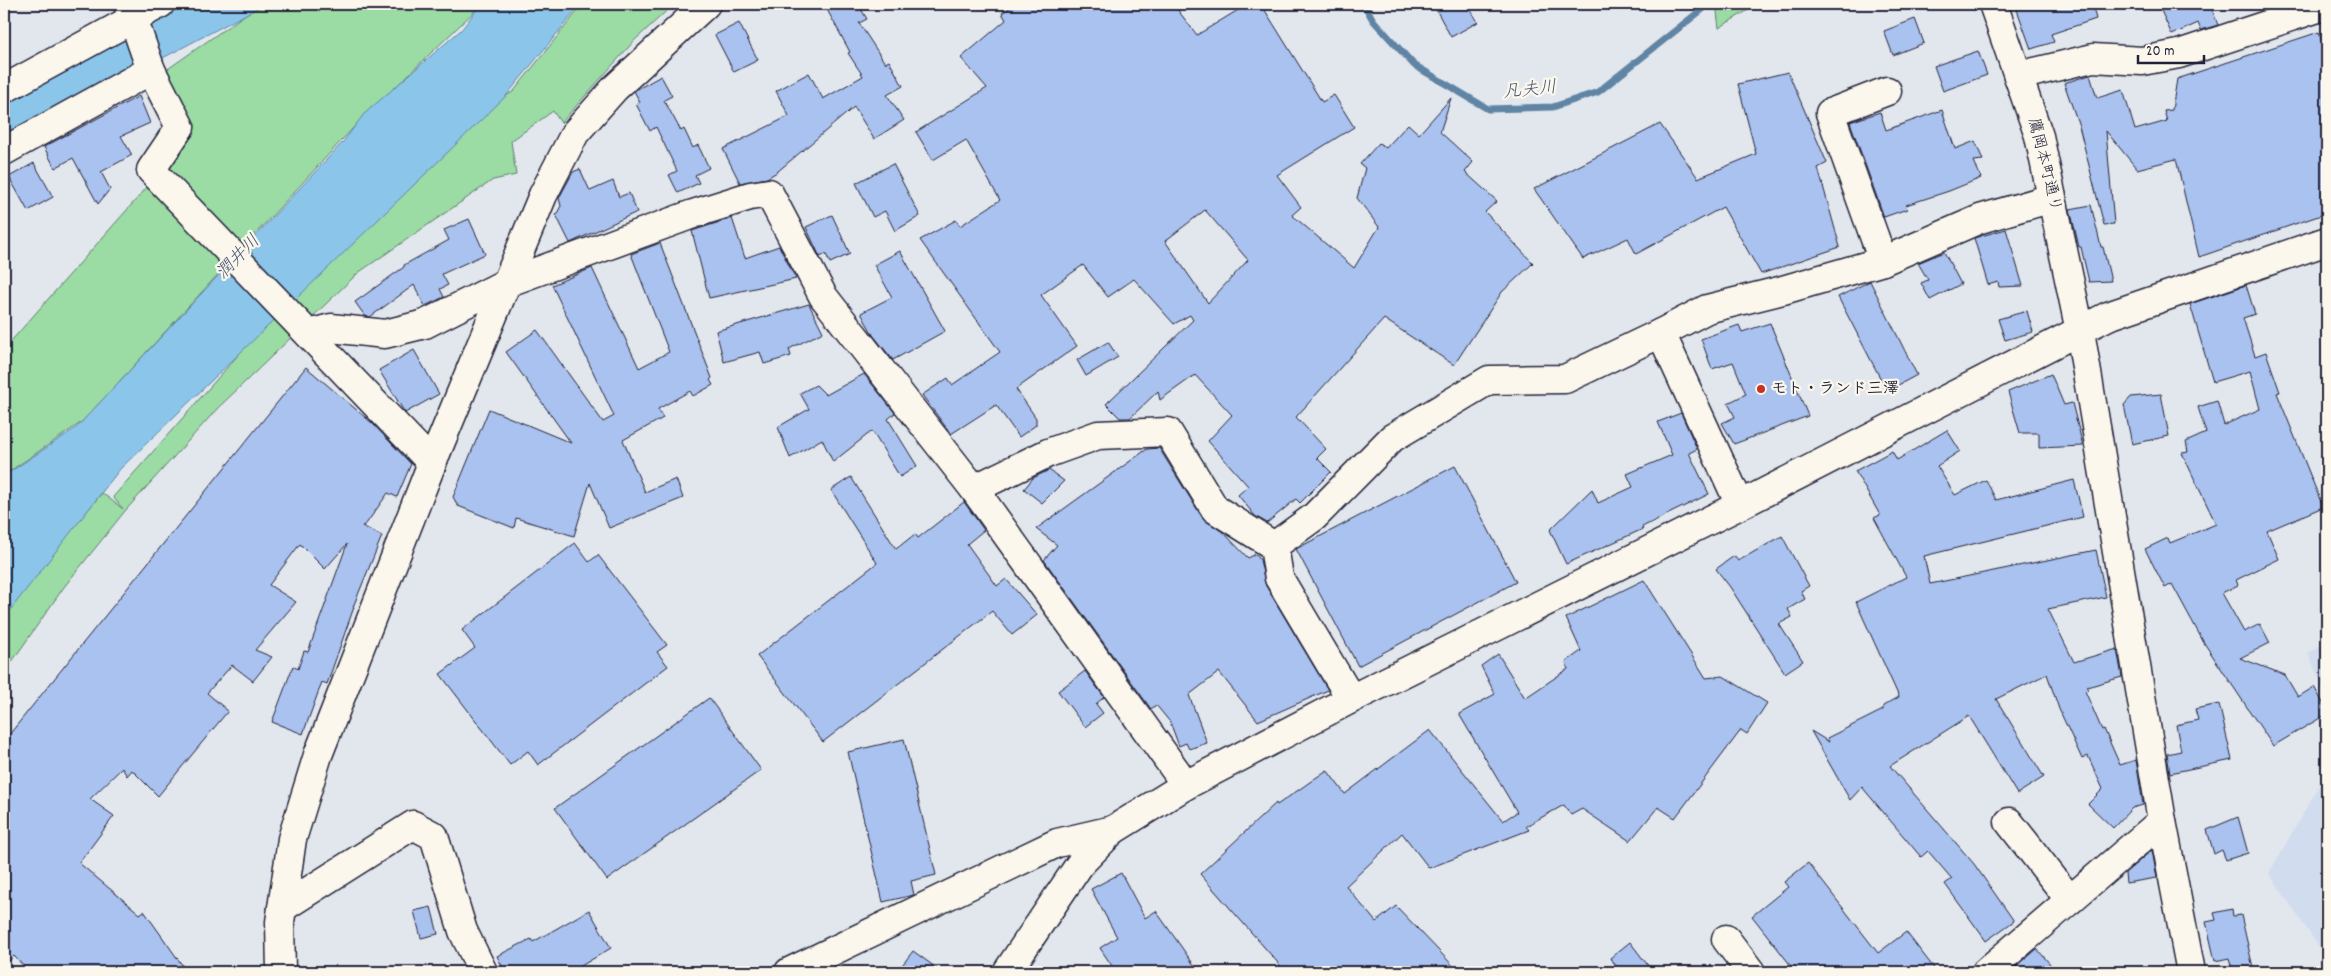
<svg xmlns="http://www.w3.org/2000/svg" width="2331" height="976" font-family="Dekko,'Klee One',sans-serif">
  <rect width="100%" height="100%" fill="#e2e7ed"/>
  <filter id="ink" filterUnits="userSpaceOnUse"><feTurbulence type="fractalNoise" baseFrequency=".02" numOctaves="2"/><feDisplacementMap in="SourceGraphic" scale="10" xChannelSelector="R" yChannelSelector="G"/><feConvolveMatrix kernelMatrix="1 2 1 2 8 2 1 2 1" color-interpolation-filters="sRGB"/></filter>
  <g filter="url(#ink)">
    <g fill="#d1dcee">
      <path d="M 2327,642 L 2327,698 L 2308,653 Z"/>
      <path d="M 2327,772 L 2327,959 L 2269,873 Z"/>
    </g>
    <g fill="#9bdba4" stroke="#5e7e70">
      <path d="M 260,4 L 482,4 L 353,128 L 82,422 L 4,475 L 4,349 L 195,133 L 165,71 Z"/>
      <path d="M 583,4 L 674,4 L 635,40 L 561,123 L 553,111 L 511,141 L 516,175 L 493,180 L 358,273 L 217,409 L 125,511 L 64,587 L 4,673 L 4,610 L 102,493 L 123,509 L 113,497 L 321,261 L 506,96 L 514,91 Z"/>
      <path d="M 1716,4 L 1758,4 L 1719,28 Z"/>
    </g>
    <g fill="#8bc6ea" stroke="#6184a4">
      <path d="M 184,4 L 265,4 L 4,142 L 4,106 Z"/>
      <path d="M 481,4 L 581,4 L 506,96 L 120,469 L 4,618 L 4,476 L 76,428 L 343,142 L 364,114 L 462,29 Z"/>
    </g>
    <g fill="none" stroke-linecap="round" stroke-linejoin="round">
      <path stroke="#6184a4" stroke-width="7" d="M 1364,4 L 1373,20 L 1414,65 L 1488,109 L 1553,107 L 1598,92 L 1709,4"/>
    </g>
    <g fill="#a9c2ef" stroke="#22223b" fill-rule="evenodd">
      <path d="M 824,4 L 858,4 L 867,19 L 859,23 L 885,63 L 889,61 L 903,86 L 887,95 L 904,120 L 874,139 L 854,107 L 777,172 L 767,178 L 740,183 L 723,149 L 789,116 L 776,91 L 809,73 L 823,99 L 863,76 L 848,53 L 850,52 Z"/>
      <path d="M 1015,4 L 1173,4 L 1197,35 L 1248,4 L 1261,4 L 1322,102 L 1334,95 L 1354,127 L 1277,175 L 1301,207 L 1292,215 L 1354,268 L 1379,227 L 1357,198 L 1365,168 L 1360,164 L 1379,143 L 1386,148 L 1408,124 L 1419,134 L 1451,98 L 1440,132 L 1473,162 L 1465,172 L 1497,201 L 1485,212 L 1533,263 L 1502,292 L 1454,365 L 1384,319 L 1296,417 L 1326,449 L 1317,458 L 1331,472 L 1300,503 L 1296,499 L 1267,523 L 1255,516 L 1238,495 L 1248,486 L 1208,441 L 1232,415 L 1195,375 L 1160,400 L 1158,391 L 1130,418 L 1120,418 L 1106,404 L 1193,320 L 1190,315 L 1174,324 L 1134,279 L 1108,297 L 1083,265 L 1041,295 L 1077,346 L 1016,389 L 1036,418 L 1036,425 L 1019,437 L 996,405 L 951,434 L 922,395 L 948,378 L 952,385 L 1000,352 L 920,240 L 956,220 L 960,226 L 1000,200 L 966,140 L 933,160 L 916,132 L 987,88 L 961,58 L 1006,20 L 1002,13 ZM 1205,210 L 1248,260 L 1208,303 L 1165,241 Z"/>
      <path d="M 1433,4 L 1467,4 L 1478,22 L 1451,37 Z"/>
      <path d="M 2015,4 L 2092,4 L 2096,19 L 2051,34 L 2054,42 L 2031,49 Z"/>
      <path d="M 2158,4 L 2210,4 L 2218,25 L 2201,30 L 2198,23 L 2172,35 Z"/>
      <path d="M 1915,19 L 1924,43 L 1893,55 L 1884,31 Z"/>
      <path d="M 739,23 L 758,60 L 734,72 L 715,35 Z"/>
      <path d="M 2319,32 L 2327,62 L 2327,213 L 2199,257 L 2176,159 L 2137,169 L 2106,131 L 2114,224 L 2104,225 L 2079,126 L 2064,83 L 2090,75 L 2097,98 L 2123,90 L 2135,130 L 2167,121 L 2164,111 L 2172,110 L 2177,79 Z"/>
      <path d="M 1978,51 L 1987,75 L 1943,91 L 1934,66 Z"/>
      <path d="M 1788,72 L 1827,163 L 1818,168 L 1840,247 L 1761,274 L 1723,207 L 1636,254 L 1628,238 L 1583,259 L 1534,189 L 1660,124 L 1698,178 L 1756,154 L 1738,84 Z"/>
      <path d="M 661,76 L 672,96 L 664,100 L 681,131 L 684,129 L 693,148 L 698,145 L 709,168 L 695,175 L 699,183 L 678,193 L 669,175 L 677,171 L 656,127 L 650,131 L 636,104 L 640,102 L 634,91 Z"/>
      <path d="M 139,96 L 150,123 L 121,136 L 132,155 L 101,172 L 110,189 L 98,204 L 73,158 L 55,168 L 44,147 Z"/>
      <path d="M 1942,110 L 1955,149 L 1975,141 L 1983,160 L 1974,161 L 1981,178 L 1949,191 L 1906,205 L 1907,209 L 1884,217 L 1850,122 L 1880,112 L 1886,130 Z"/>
      <path d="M 34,163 L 53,197 L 28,211 L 9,177 Z"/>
      <path d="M 893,164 L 920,216 L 895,231 L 885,211 L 873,217 L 856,183 Z"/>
      <path d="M 580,169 L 590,191 L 613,181 L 619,197 L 629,193 L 637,212 L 570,243 L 556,215 L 561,206 L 559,198 L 573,172 Z"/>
      <path d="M 2091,205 L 2101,247 L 2103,247 L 2111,281 L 2089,282 L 2081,247 L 2079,247 L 2070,209 Z"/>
      <path d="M 832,215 L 850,254 L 830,263 L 826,254 L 820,257 L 806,227 Z"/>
      <path d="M 732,218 L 745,258 L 779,246 L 796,279 L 709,298 L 692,231 Z"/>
      <path d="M 469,219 L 485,254 L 442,274 L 448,285 L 440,289 L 444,297 L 425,306 L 414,285 L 370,317 L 365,316 L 355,302 L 404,267 L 404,265 L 449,240 L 444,230 Z"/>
      <path d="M 2006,229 L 2023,286 L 1999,287 L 1998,282 L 1988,285 L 1974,238 Z"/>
      <path d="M 660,243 L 712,378 L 710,380 L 713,385 L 693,396 L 690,391 L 658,409 L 663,418 L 623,440 L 645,492 L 676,479 L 683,498 L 609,528 L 590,483 L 574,536 L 516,518 L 514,528 L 458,506 L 453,497 L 489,409 L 571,443 L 506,352 L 537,330 L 603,422 L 614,416 L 552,285 L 592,268 L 639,368 L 669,352 L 631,254 Z"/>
      <path d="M 900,251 L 945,331 L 893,360 L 873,335 L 861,313 L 892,297 L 874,265 Z"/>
      <path d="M 1944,252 L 1961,284 L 1930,300 L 1921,283 L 1928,280 L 1918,263 Z"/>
      <path d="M 1870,281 L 1917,375 L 1887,391 L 1838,297 Z"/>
      <path d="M 2246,285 L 2255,314 L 2243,318 L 2255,356 L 2266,352 L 2280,392 L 2277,393 L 2323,507 L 2267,531 L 2279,559 L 2236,580 L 2238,585 L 2222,593 L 2244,632 L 2260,624 L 2270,643 L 2240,658 L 2285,675 L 2298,697 L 2314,687 L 2327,710 L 2327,714 L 2273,746 L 2204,643 L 2172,584 L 2165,588 L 2145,549 L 2168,538 L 2170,543 L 2216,524 L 2182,453 L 2188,452 L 2186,442 L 2206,433 L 2198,407 L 2217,401 L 2224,425 L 2260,409 L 2250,371 L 2213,382 L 2190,304 Z"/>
      <path d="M 809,304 L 823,332 L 789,349 L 791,356 L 764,364 L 760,352 L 724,362 L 716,331 Z"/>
      <path d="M 2027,311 L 2033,332 L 2005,340 L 1998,319 Z"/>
      <path d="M 1770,323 L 1808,416 L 1734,444 L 1722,423 L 1735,417 L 1728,403 L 1746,394 L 1733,362 L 1712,369 L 1701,339 L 1739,325 L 1742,332 Z"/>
      <path d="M 1108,342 L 1118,357 L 1086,376 L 1077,360 Z"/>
      <path d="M 414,350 L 439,394 L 405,413 L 379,370 Z"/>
      <path d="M 306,367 L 372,423 L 411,464 L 397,497 L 388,493 L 366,524 L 362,526 L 382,536 L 353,607 L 354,607 L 327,684 L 322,682 L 303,734 L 272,722 L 293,666 L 298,669 L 304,651 L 308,652 L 347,544 L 325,569 L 300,544 L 269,585 L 296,602 L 255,650 L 272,657 L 253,681 L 232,665 L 207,693 L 228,711 L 158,796 L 132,770 L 127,776 L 122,768 L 90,799 L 114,816 L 79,863 L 140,914 L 144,911 L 187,972 L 29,972 L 14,956 L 4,966 L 4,741 Z"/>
      <path d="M 864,374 L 895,413 L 888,419 L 917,466 L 900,477 L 872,431 L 833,462 L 822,439 L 790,458 L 778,427 L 809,409 L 800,393 L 816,385 L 826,395 Z"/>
      <path d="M 2051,374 L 2064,405 L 2072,403 L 2083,446 L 2039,448 L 2039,433 L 2020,433 L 2008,392 Z"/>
      <path d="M 2161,394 L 2169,436 L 2132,444 L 2124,405 L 2131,397 Z"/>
      <path d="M 1681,413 L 1697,449 L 1689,453 L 1709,494 L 1642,527 L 1643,529 L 1566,564 L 1550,530 L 1592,489 L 1598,503 L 1633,487 L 1627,474 L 1672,455 L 1658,422 Z"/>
      <path d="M 1947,430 L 1960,451 L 1937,466 L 1955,495 L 1986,480 L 1996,500 L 2074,480 L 2083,517 L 1924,556 L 1930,584 L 2096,550 L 2106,597 L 2048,609 L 2074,662 L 2117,649 L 2122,677 L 2087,687 L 2088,690 L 2085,691 L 2102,730 L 2104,729 L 2120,765 L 2136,760 L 2143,805 L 2132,808 L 2113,828 L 2088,804 L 2103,789 L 2088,756 L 2082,759 L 2059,709 L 2047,674 L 1996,699 L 2044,777 L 2017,794 L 1969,716 L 1890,766 L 1974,864 L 2014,921 L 1986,941 L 1945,884 L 1952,879 L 1928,851 L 1921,857 L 1862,787 L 1850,800 L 1811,731 L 1829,742 L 1827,738 L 1883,710 L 1883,706 L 1899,697 L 1856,602 L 1906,577 L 1874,518 L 1880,515 L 1855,471 L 1892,451 L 1897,460 Z"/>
      <path d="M 1159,448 L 1202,517 L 1224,533 L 1248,558 L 1256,554 L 1260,560 L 1266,586 L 1328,690 L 1258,721 L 1219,672 L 1189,695 L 1207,743 L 1189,749 L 1186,743 L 1179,746 L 1170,722 L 1156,705 L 1151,709 L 1044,560 L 1057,545 L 1036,529 L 1147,449 Z"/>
      <path d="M 1455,466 L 1516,582 L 1358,666 L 1296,549 Z"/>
      <path d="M 1049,470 L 1064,481 L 1042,503 L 1024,489 L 1033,478 Z"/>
      <path d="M 851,477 L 896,549 L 915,534 L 918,538 L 964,502 L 984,530 L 967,544 L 997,586 L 1006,579 L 1037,615 L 1012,635 L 992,611 L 823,742 L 757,656 L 877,563 L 831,490 Z"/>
      <path d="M 1782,536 L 1809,586 L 1801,591 L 1805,599 L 1788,609 L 1792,617 L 1779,624 L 1803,661 L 1785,673 L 1730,587 L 1716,569 L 1734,556 L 1738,561 Z"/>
      <path d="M 575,543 L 589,562 L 598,555 L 667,645 L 657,652 L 668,666 L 538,765 L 528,751 L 510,765 L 440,674 L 475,648 L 462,630 Z"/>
      <path d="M 1644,580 L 1706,678 L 1723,676 L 1767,703 L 1747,734 L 1741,730 L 1675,818 L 1658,807 L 1630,841 L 1582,809 L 1571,815 L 1564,805 L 1526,826 L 1529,830 L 1429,868 L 1402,833 L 1346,886 L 1376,922 L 1396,906 L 1459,972 L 1286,972 L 1200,874 L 1276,803 L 1277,805 L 1327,770 L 1345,794 L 1430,730 L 1503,821 L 1517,812 L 1459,714 L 1495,694 L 1481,666 L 1498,654 L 1525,698 L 1568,669 L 1566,662 L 1581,651 L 1566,618 Z"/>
      <path d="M 1085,671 L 1104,697 L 1096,704 L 1103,713 L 1085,727 L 1058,691 Z"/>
      <path d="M 709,698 L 761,770 L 607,880 L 555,808 Z"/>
      <path d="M 2219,704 L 2232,760 L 2170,773 L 2167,754 L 2181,751 L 2176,725 L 2198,720 L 2195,709 Z"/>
      <path d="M 904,739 L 936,875 L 911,881 L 914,895 L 883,902 L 848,752 Z"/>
      <path d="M 2238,817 L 2248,853 L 2226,860 L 2222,850 L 2214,854 L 2207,830 Z"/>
      <path d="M 2152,850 L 2157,878 L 2126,883 L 2125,873 Z"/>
      <path d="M 1808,863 L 1878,953 L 1906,932 L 1937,972 L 1796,972 L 1752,916 L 1788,887 L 1784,882 Z"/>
      <path d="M 1121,873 L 1145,918 L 1156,911 L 1199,972 L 1116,972 L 1100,948 L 1117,937 L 1091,889 Z"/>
      <path d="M 431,907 L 438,934 L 421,938 L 414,911 Z"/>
      <path d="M 2232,909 L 2233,916 L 2241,915 L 2254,972 L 2233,972 L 2229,958 L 2215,961 L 2206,922 L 2216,920 L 2214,913 Z"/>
      <path d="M 589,910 L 611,948 L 571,972 L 505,972 L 497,956 L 531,939 L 533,942 Z"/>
      <path d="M 1630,942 L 1653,972 L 1621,972 L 1610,958 Z"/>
      <path d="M 2037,949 L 2057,972 L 2010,972 Z"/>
      <path d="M 913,951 L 942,972 L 897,972 Z"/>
    </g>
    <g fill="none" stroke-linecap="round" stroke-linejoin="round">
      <g stroke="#22223b" stroke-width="31">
        <g id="minor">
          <path d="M 128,4 L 151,70 L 180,127 L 151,170 L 432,463"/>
          <path d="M 1993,4 L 2039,136 L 2080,331 L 2162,821 L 2191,972"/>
          <path d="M 2018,76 L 2093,58 L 2142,61 L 2179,54 L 2327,5"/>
          <path d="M 4,89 L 160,4"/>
          <path d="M 4,151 L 151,70"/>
          <path d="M 1883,261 L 1830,113 L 1887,91"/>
          <path d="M 1661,333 L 1707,309 L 1783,290 L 1883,261 L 1980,219 L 2052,198"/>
          <path d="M 309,334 L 331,328 L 385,334 L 425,324 L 506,283 L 693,214 L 750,196 L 769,193 L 823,296 L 974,489 L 1186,785"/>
          <path d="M 974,489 L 1048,453 L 1098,435 L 1168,432 L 1215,509 L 1274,546 L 1279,578 L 1351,699"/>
          <path d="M 1274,546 L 1314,517 L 1392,438 L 1489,380 L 1565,379 L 1661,333 L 1740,505"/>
          <path d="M 2009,822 L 2070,900"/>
          <path d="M 282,908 L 413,825 L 434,836 L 463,931 L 483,972"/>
          <path d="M 1726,939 L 1751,972"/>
          <path d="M 281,972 L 280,922 L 292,839 L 318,755 L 432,463 L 543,195 L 575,133 L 615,88 L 706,4"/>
          <path d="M 789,972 L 1057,843 L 1113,830"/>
          <path d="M 1007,972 L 1080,864 L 1113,830 L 1186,785 L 1351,699 L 1740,505 L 2108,316 L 2327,241"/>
          <path d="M 1986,972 L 2162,821"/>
        </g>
      </g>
      <use href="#minor" stroke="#fbf7ec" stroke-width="28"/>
    </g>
  </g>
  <circle fill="#c8321e" stroke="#fbf7ec" stroke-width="2" cx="1761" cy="389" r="5"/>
  <g text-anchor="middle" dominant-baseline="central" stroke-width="4.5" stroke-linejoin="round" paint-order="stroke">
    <g font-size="16" fill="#22223b" stroke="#fbf7ec">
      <text transform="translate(2044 165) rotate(76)">鷹岡本町通り</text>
    </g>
    <g font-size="16" font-weight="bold" fill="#22223b" stroke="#fbf7ec" text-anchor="start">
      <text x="1771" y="389">モト・ランド三澤</text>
    </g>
    <g font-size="18" font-style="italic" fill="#425370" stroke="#fbf7ec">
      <text transform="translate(1530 91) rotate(-6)">凡夫川</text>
      <text transform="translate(239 258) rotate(-46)">潤井川</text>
    </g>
  </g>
  <rect width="2331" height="976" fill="none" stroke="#fbf7ec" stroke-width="20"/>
  <rect x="10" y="10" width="2311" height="956" fill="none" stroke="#22223b" stroke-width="2" filter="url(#ink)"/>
  <path d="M2138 55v8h66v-8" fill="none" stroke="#22223b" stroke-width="2.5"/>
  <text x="2146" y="55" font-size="15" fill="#22223b" stroke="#fbf7ec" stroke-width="4" paint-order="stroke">20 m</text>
</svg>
